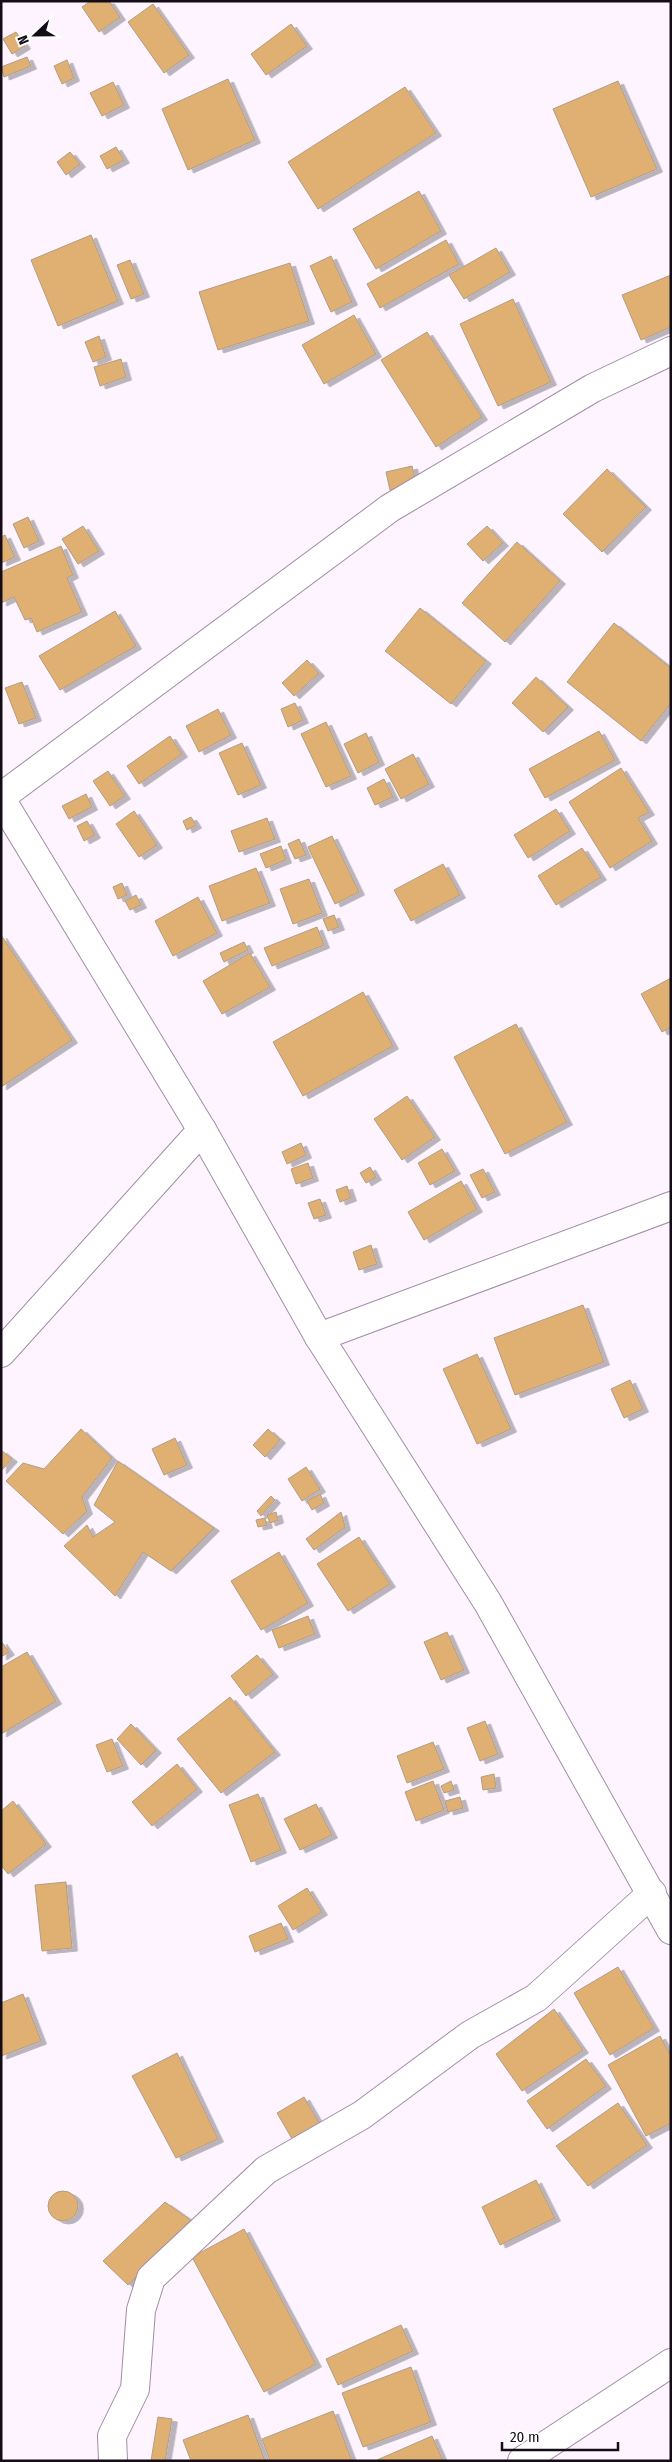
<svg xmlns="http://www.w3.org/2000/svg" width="672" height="2462" font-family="'Fira Sans Condensed',sans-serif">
  <defs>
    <filter id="shadow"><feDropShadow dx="5.5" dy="3" stdDeviation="0" flood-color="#0004"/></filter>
  </defs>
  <rect width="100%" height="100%" fill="#fdf4ff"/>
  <g fill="#e0af72" stroke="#b29d83" filter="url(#shadow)">
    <path d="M 91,1 L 109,1 L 120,17 L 99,32 L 82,7 Z"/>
    <path d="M 153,4 L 189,55 L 164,73 L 128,22 Z"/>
    <path d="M 291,24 L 307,46 L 266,75 L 251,54 Z"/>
    <path d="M 16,32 L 25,46 L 12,54 L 3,39 Z"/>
    <path d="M 27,57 L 31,66 L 4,77 L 1,67 Z"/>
    <path d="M 67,60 L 74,78 L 62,84 L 54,66 Z"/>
    <path d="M 228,79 L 255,140 L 188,170 L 162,109 Z"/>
    <path d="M 618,81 L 657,169 L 591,197 L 553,109 Z"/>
    <path d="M 113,82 L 124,105 L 102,116 L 90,93 Z"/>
    <path d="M 405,87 L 436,133 L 318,209 L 288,162 Z"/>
    <path d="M 116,147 L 124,160 L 107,169 L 100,156 Z"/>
    <path d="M 70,152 L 80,164 L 66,175 L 57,162 Z"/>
    <path d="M 419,191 L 441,231 L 376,269 L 353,229 Z"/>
    <path d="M 91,235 L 118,301 L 58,326 L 31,260 Z"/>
    <path d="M 446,240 L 459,264 L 380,308 L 367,284 Z"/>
    <path d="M 496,248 L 510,272 L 464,299 L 449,275 Z"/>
    <path d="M 331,256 L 352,302 L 331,312 L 310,266 Z"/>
    <path d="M 130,260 L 144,294 L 131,299 L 117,265 Z"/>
    <path d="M 290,263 L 309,321 L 218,350 L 199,292 Z"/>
    <path d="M 671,275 L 671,327 L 641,340 L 622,295 Z"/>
    <path d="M 513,299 L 551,382 L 498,406 L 460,324 Z"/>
    <path d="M 354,315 L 376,354 L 324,384 L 302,345 Z"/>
    <path d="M 427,332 L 482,417 L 436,447 L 381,360 Z"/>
    <path d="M 99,336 L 106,357 L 93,362 L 85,342 Z"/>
    <path d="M 121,359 L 126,377 L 100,386 L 94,367 Z"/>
    <path d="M 412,466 L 416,483 L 390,490 L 386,472 Z"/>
    <path d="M 607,469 L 646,507 L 602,552 L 563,514 Z"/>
    <path d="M 28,517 L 39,541 L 24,548 L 13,524 Z"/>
    <path d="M 83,526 L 99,551 L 78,564 L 62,539 Z"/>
    <path d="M 487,526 L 503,543 L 483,561 L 467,544 Z"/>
    <path d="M 5,535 L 15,557 L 1,563 L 1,537 Z"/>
    <path d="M 517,542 L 560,581 L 505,642 L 462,603 Z"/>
    <path d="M 61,546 L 73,575 L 67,578 L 82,612 L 37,632 L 31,618 L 25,620 L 14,597 L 1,603 L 1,572 Z"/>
    <path d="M 420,608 L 486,661 L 451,704 L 385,651 Z"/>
    <path d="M 115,611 L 136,646 L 60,690 L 39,656 Z"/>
    <path d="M 614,623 L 671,668 L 671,703 L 641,741 L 567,682 Z"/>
    <path d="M 307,660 L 319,673 L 294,696 L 282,683 Z"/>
    <path d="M 536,677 L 568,707 L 543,732 L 512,703 Z"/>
    <path d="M 22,682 L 36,718 L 19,724 L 5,688 Z"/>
    <path d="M 295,703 L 303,720 L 288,727 L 281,709 Z"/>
    <path d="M 218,709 L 231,735 L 199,752 L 186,726 Z"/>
    <path d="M 326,722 L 351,776 L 326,787 L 301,734 Z"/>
    <path d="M 599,731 L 615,760 L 545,798 L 529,769 Z"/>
    <path d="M 366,733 L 379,762 L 358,773 L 344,744 Z"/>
    <path d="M 170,736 L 182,754 L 139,784 L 127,766 Z"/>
    <path d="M 242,743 L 261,785 L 238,795 L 219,753 Z"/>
    <path d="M 413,754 L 429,784 L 401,799 L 385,769 Z"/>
    <path d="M 621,768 L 649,812 L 638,818 L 652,841 L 610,868 L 569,802 Z"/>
    <path d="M 108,771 L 125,796 L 110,806 L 93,781 Z"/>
    <path d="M 384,779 L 393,797 L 375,805 L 367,788 Z"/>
    <path d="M 86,794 L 92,807 L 69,819 L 62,806 Z"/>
    <path d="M 556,809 L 570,831 L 528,858 L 514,835 Z"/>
    <path d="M 134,811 L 157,845 L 139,857 L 116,824 Z"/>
    <path d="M 191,817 L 196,825 L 187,830 L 183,821 Z"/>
    <path d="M 267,818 L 275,839 L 239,852 L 231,831 Z"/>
    <path d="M 87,821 L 95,835 L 84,841 L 77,826 Z"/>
    <path d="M 332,836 L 359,892 L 335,904 L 308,847 Z"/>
    <path d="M 299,839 L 306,855 L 295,859 L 288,844 Z"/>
    <path d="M 281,846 L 286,860 L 266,868 L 260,854 Z"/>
    <path d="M 582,848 L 601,877 L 556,905 L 538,876 Z"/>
    <path d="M 443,864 L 460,895 L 411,921 L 394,890 Z"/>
    <path d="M 256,868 L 270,903 L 222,921 L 209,886 Z"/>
    <path d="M 309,879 L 322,913 L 293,924 L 280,889 Z"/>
    <path d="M 122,883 L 127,895 L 118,899 L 113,887 Z"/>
    <path d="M 136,895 L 141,905 L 130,910 L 125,901 Z"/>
    <path d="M 198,897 L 217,933 L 173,956 L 155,921 Z"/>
    <path d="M 334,915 L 339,927 L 328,931 L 323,919 Z"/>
    <path d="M 317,927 L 324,945 L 272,966 L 264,948 Z"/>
    <path d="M 1,935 L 72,1040 L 1,1087 Z"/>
    <path d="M 244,942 L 248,950 L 224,962 L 220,953 Z"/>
    <path d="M 250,953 L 270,987 L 222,1014 L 203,981 Z"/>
    <path d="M 671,978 L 671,1027 L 662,1032 L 641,994 Z"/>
    <path d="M 363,992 L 393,1046 L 303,1096 L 273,1042 Z"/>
    <path d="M 516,1024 L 567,1122 L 505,1154 L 454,1057 Z"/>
    <path d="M 407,1096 L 435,1137 L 402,1160 L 374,1119 Z"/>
    <path d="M 301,1143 L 306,1155 L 287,1164 L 282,1152 Z"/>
    <path d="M 442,1149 L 455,1171 L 430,1185 L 418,1163 Z"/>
    <path d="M 308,1163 L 313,1178 L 296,1184 L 291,1169 Z"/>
    <path d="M 370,1167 L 376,1177 L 366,1183 L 360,1173 Z"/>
    <path d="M 483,1169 L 495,1192 L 482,1198 L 470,1175 Z"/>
    <path d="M 461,1181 L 477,1209 L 424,1240 L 408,1212 Z"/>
    <path d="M 347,1186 L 351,1198 L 340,1202 L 336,1190 Z"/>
    <path d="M 320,1199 L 326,1215 L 314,1219 L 308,1203 Z"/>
    <path d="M 371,1245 L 377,1264 L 359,1270 L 353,1252 Z"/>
    <path d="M 583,1305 L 604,1362 L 515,1395 L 494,1338 Z"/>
    <path d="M 477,1354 L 511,1429 L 477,1444 L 443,1369 Z"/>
    <path d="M 630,1380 L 643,1409 L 624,1418 L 611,1389 Z"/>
    <path d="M 81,1429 L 112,1458 L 82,1497 L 87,1511 L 63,1534 L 6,1481 L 23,1463 L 44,1469 Z"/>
    <path d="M 268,1429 L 280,1440 L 265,1457 L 253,1445 Z"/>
    <path d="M 175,1438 L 187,1465 L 164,1475 L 152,1449 Z"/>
    <path d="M 1,1450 L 12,1459 L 1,1471 Z"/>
    <path d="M 118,1461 L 214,1528 L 171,1571 L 143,1552 L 115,1596 L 64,1546 L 87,1525 L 93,1537 L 115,1522 L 94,1505 Z"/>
    <path d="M 306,1467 L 320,1489 L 302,1501 L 288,1479 Z"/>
    <path d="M 320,1494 L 324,1503 L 312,1510 L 307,1501 Z"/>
    <path d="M 271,1496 L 275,1500 L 261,1516 L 257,1511 Z"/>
    <path d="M 276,1512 L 278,1520 L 270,1523 L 267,1515 Z"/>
    <path d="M 341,1512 L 345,1527 L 314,1550 L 306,1539 Z"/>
    <path d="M 265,1518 L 267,1525 L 258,1527 L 256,1520 Z"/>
    <path d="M 359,1537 L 390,1584 L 348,1611 L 317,1564 Z"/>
    <path d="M 279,1552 L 308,1603 L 261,1630 L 231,1581 Z"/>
    <path d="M 308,1616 L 315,1634 L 279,1648 L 272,1630 Z"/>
    <path d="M 447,1632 L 464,1670 L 441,1680 L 424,1642 Z"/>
    <path d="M 1,1641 L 9,1652 L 1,1657 Z"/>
    <path d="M 27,1652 L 56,1701 L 1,1734 L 1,1667 Z"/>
    <path d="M 257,1655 L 273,1674 L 246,1696 L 231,1676 Z"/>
    <path d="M 230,1697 L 275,1752 L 221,1793 L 177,1739 Z"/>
    <path d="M 485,1721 L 498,1754 L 480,1761 L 467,1728 Z"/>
    <path d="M 131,1724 L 156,1750 L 141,1765 L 117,1739 Z"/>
    <path d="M 112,1739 L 123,1766 L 107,1772 L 96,1745 Z"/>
    <path d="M 433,1742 L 444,1769 L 407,1783 L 397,1756 Z"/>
    <path d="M 177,1764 L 197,1789 L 152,1826 L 132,1802 Z"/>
    <path d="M 494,1774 L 496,1788 L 483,1790 L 481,1777 Z"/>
    <path d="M 433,1781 L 444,1810 L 416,1821 L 405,1792 Z"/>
    <path d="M 451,1781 L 454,1790 L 444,1793 L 441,1786 Z"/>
    <path d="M 258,1794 L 281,1850 L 251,1862 L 229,1805 Z"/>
    <path d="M 460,1797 L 463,1808 L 448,1812 L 445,1801 Z"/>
    <path d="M 13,1801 L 46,1844 L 8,1874 L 1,1865 L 1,1811 Z"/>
    <path d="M 316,1804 L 332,1835 L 300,1850 L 284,1819 Z"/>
    <path d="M 66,1882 L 72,1948 L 42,1951 L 35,1885 Z"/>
    <path d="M 307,1888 L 322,1912 L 293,1930 L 278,1906 Z"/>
    <path d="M 281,1923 L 288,1939 L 255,1952 L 249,1936 Z"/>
    <path d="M 618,1967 L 654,2028 L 610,2055 L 574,1993 Z"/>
    <path d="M 23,1994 L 41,2041 L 1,2056 L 1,2003 Z"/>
    <path d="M 554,2009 L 583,2050 L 522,2091 L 496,2054 Z"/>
    <path d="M 660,2036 L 671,2056 L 671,2123 L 646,2136 L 608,2065 Z"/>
    <path d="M 177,2053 L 218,2139 L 176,2158 L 132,2076 Z"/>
    <path d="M 586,2059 L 606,2086 L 547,2129 L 527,2101 Z"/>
    <path d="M 304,2097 L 322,2128 L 295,2144 L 277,2113 Z"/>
    <path d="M 618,2103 L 647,2145 L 588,2186 L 556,2146 Z"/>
    <path d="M 536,2180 L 555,2218 L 500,2245 L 482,2207 Z"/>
    <circle cx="63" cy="2206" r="15"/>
    <path d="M 165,2202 L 192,2221 L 128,2285 L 103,2261 Z"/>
    <path d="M 244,2229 L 316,2364 L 264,2392 L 192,2257 Z"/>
    <path d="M 401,2325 L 413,2351 L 338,2385 L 326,2359 Z"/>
    <path d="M 411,2367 L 431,2422 L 363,2447 L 342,2393 Z"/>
    <path d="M 333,2411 L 352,2461 L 270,2461 L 262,2439 Z"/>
    <path d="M 248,2415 L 265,2461 L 191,2461 L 183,2440 Z"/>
    <path d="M 158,2417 L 172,2419 L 165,2461 L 151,2461 Z"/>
    <path d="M 432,2436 L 443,2461 L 378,2461 L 377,2460 Z"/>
  </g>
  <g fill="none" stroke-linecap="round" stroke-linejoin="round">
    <g stroke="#a28da7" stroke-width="30">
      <g id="minor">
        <path d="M 1,797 L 390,508 L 593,388 L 671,351"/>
        <path d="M 1,799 L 202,1130 L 319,1337 L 488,1603 L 671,1930"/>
        <path d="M 319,1337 L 671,1206"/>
        <path d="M 1,1353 L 202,1130"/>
        <path d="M 113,2461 L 112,2436 L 135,2389 L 141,2310 L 151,2278 L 266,2170 L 362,2115 L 470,2035 L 536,1998 L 652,1893"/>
        <path d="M 522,2461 L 671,2363"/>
      </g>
    </g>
    <use href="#minor" stroke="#fff" stroke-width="28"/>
  </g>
  <rect width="672" height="2462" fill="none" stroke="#140c16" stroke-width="5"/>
  <g transform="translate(35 35) rotate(248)" stroke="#ffffff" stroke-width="4" paint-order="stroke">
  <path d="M0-4L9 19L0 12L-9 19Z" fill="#140c16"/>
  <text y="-8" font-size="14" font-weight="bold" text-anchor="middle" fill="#140c16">N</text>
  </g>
  <path d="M502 2442v8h116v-8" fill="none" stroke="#140c16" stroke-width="2.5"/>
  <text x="510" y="2442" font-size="15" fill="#140c16" stroke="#ffffff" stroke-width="4" paint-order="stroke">20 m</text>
</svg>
